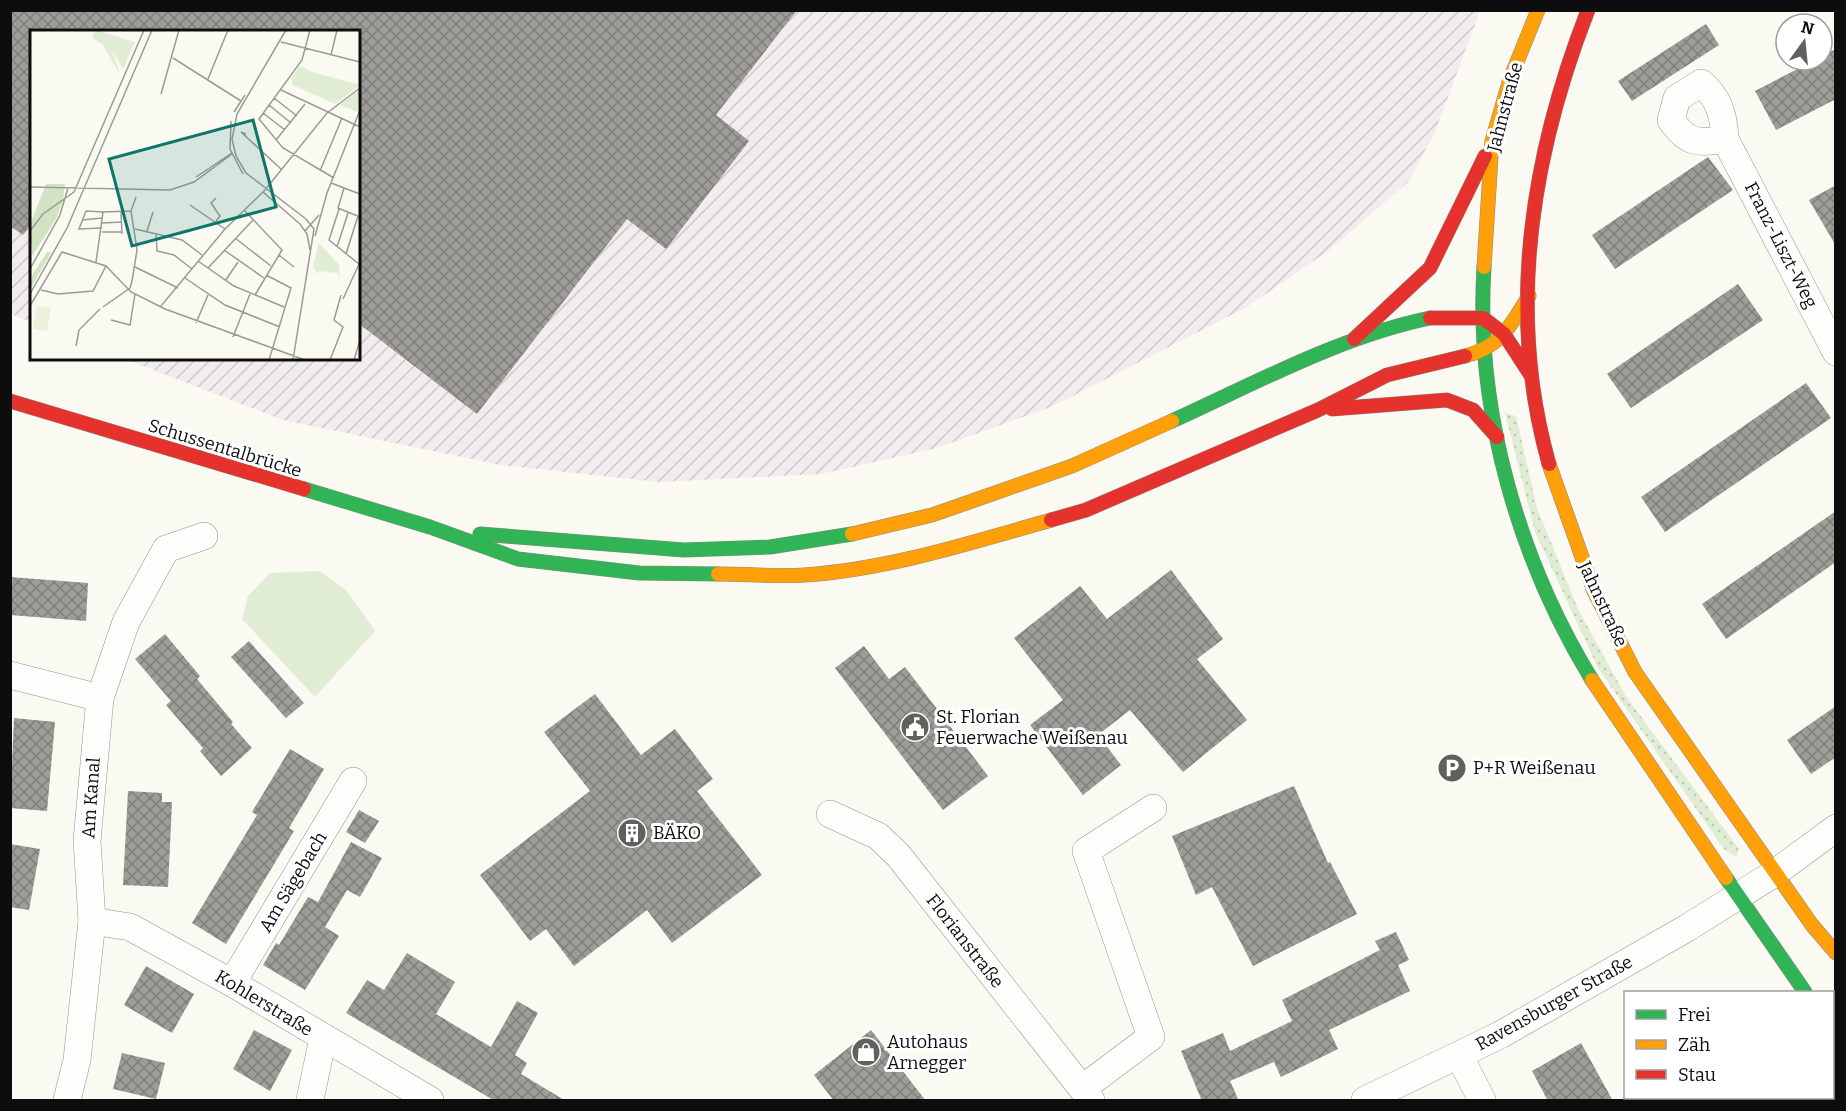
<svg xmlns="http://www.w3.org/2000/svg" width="1846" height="1111" font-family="Bitter,serif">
  <defs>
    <pattern id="industrial-furrows" width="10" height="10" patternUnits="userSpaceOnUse" patternTransform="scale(1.5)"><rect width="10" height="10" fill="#f1ecee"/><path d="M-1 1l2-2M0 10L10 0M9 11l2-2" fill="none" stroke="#cdc9cb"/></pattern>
    <pattern id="farmland-furrows" width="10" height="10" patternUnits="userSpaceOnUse" patternTransform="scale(1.5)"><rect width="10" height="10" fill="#f3f4e0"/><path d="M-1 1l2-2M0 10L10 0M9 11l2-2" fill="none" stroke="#cfd0bf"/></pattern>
    <pattern id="grass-dots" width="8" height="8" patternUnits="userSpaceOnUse" patternTransform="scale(1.5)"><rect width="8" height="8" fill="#e0edd4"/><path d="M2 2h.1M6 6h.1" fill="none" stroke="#bfcab5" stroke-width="1.8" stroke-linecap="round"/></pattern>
    <pattern id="building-cross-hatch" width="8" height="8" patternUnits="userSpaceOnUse" patternTransform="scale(1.5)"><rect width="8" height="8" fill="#9d9c97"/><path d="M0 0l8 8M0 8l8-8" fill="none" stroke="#7e7e7a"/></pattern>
  </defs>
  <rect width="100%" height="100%" fill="#faf9f2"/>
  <path fill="url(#industrial-furrows)" d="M 10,11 L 1480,11 L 1435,132 L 1408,182 L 1328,251 L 1247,307 L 1051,407 L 937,448 L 821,474 L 659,482 L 501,465 L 283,420 L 125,359 L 358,358 L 358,32 L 32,32 L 31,322 L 11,314 Z"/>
  <path fill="url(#farmland-furrows)" d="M 1685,1098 L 1807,1098 L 1809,1100 L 1687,1100 Z"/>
  <path fill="url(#grass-dots)" d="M 1505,413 L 1516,416 L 1537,508 L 1578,609 L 1625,695 L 1739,849 L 1736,857 L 1724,849 L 1598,668 L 1535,532 Z"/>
  <path fill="#e0edd4" d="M 319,571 L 346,590 L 375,631 L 315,697 L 242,619 L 248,596 L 270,573 Z"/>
  <g fill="url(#building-cross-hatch)">
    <path d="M 10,10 L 797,10 L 716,115 L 749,141 L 666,249 L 627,219 L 477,414 L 358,323 L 358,32 L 32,32 L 32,224 L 23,235 L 10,226 Z"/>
    <path d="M 1706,24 L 1719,45 L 1632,101 L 1618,81 Z"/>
    <path d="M 1836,49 L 1836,99 L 1776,130 L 1755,91 L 1815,60 L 1822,60 L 1822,56 Z"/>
    <path d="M 1708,157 L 1733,190 L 1615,269 L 1592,235 Z"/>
    <path d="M 1836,185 L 1836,246 L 1809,200 Z"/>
    <path d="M 1738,284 L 1763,320 L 1631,408 L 1607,374 Z"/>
    <path d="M 1806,383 L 1831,418 L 1665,532 L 1641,497 Z"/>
    <path d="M 1836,511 L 1836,562 L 1726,639 L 1702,604 Z"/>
    <path d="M 1171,570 L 1223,639 L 1197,659 L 1247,720 L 1183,772 L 1130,710 L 1098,735 L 1121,765 L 1083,795 L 1030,725 L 1063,700 L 1014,638 L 1080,586 L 1107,619 Z"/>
    <path d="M 10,577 L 88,583 L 86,621 L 10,615 Z"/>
    <path d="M 165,634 L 200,676 L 197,679 L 233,722 L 231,724 L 252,748 L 221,776 L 200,751 L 203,748 L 166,705 L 171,701 L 135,659 Z"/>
    <path d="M 249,641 L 304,703 L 286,718 L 231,657 Z"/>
    <path d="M 864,646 L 889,679 L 905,667 L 988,776 L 943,810 L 835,668 Z"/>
    <path d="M 595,694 L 641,755 L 675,729 L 713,779 L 697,791 L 762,875 L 672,943 L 647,910 L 574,966 L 546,929 L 530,941 L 480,875 L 590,791 L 544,732 Z"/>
    <path d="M 1836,706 L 1836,757 L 1811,774 L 1787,740 Z"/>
    <path d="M 14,718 L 55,722 L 47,811 L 10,808 Z"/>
    <path d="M 290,749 L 324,769 L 289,828 L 294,831 L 226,944 L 192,923 L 257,815 L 252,812 Z"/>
    <path d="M 1294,786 L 1328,863 L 1330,862 L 1357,914 L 1253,966 L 1212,887 L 1196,895 L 1172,836 Z"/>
    <path d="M 128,791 L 162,793 L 162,802 L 172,802 L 168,887 L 123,885 Z"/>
    <path d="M 359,810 L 379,821 L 365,843 L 346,832 Z"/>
    <path d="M 351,842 L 382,858 L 360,897 L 347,890 L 325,927 L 339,936 L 305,990 L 263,965 L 276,943 L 279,945 L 308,897 L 318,902 Z"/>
    <path d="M 10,844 L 40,849 L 29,910 L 10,907 Z"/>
    <path d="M 1396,932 L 1409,960 L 1398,965 L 1410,991 L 1329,1030 L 1338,1049 L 1281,1077 L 1274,1062 L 1230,1081 L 1239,1101 L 1202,1101 L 1181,1051 L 1223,1033 L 1230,1051 L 1292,1021 L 1282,1000 L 1380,950 L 1375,941 Z"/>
    <path d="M 407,953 L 455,982 L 436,1014 L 491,1047 L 517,1001 L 538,1013 L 515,1055 L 527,1063 L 521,1074 L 566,1101 L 495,1101 L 346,1013 L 367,980 L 384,990 Z"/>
    <path d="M 146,966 L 194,994 L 172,1033 L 124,1005 Z"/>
    <path d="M 254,1030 L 292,1050 L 270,1091 L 233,1069 Z"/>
    <path d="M 871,1030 L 926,1101 L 834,1101 L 814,1075 Z"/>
    <path d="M 1581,1043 L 1613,1101 L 1548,1101 L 1532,1071 Z"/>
    <path d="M 122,1053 L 165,1063 L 156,1099 L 113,1089 Z"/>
  </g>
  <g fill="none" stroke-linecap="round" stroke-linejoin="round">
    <g stroke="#949390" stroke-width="28">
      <g id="street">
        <path d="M 1725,139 C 1697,144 1687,143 1671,120 L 1677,98 L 1701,83 C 1719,97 1724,117 1725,139 L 1836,352"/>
        <path d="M 10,675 L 100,698"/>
        <path d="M 830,814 L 878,836 L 898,855 L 1091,1100"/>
        <path d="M 92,921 L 130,927 L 232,983 L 430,1100"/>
        <path d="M 232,983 L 353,781"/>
        <path d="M 1459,1055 L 1482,1100"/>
        <path d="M 1083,1088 L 1151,1037 L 1086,851 L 1153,808"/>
        <path d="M 67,1100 L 77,1060 L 92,921 L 87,841 L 100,698 L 126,622 L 166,549 L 204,536"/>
        <path d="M 310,1100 L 323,1038"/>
        <path d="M 1365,1100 L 1500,1035 L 1687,928 L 1775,873 L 1836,828"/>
      </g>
    </g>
    <g stroke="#8a8a87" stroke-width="15">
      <g id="fast">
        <path d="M 1484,267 C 1475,409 1518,559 1592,680"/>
        <path d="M 1172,421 C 1256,383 1339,337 1430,318"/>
        <path d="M 304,489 L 430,527 L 518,559 L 639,573 L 718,574"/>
        <path d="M 480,534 L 684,550 L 770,547 L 852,534"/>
        <path d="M 1726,878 L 1805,992"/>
      </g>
    </g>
    <g stroke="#8a8a87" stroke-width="15">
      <g id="slow">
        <path d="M 1484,267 L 1492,141 L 1510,79 L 1538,10"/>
        <path d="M 1465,356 C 1501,347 1510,326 1529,296"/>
        <path d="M 1549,464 L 1594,591 L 1635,672 L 1812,925 L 1836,953"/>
        <path d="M 852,534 L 932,515 L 1072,466 L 1172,421"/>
        <path d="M 718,574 C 747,574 777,577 805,575 C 889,569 970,543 1051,520"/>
        <path d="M 1592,680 L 1726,878"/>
      </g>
    </g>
    <g stroke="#8a8a87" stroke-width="15">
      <g id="jam">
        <path d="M 1430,318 L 1483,318 L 1504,334 L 1530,374"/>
        <path d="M 1354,339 L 1430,268 L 1485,156"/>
        <path d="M 10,401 L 304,489"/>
        <path d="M 1332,409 L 1447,400 L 1473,410 L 1497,437"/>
        <path d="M 1549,464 C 1506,312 1532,154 1588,10"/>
        <path d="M 1051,520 L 1086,510 L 1318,410 L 1387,375 L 1465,356"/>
        <path d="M 1832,1030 L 1836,1035"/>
      </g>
    </g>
    <use href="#street" stroke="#fefefd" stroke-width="27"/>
    <use href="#fast" stroke="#30b455" stroke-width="14"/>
    <use href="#slow" stroke="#ff9f0a" stroke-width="14"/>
    <use href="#jam" stroke="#e5322d" stroke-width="14"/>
  </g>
  <defs>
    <g id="civic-disc" transform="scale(1.5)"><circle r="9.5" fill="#60605d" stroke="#fff"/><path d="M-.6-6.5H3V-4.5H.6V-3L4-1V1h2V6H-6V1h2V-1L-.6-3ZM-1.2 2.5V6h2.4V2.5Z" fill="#fff"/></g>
    <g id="parking-disc" transform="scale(1.5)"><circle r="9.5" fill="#60605d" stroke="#fff"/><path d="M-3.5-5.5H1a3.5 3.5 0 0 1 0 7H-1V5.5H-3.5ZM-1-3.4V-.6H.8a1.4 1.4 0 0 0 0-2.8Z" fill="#fff"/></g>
    <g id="building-disc" transform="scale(1.5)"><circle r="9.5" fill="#60605d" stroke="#fff"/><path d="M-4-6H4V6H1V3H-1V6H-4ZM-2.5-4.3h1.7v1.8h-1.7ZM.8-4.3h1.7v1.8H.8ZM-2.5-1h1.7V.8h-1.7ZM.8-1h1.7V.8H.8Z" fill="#fff"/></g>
    <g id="shop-disc" transform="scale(1.5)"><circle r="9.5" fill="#60605d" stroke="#fff"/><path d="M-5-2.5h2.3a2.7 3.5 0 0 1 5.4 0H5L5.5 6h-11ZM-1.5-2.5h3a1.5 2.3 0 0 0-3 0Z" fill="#fff"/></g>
  </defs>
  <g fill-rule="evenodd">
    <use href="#civic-disc" x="915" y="727"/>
    <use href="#parking-disc" x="1452" y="768"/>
    <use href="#building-disc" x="632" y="833"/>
    <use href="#shop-disc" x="866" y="1052"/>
  </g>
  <g text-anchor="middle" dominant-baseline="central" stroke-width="6" stroke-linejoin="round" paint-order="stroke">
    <g font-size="18" fill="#0d0d0d" stroke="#fff">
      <text transform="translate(1505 107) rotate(-75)">Jahnstraße</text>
      <text transform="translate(1781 245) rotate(63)">Franz-Liszt-Weg</text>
      <text transform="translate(225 448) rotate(17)">Schussentalbrücke</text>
      <text transform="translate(1603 604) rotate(65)">Jahnstraße</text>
      <text transform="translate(91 798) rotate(-86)">Am Kanal</text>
      <text transform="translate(293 882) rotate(-59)">Am Sägebach</text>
      <text transform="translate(965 941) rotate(52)">Florianstraße</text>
      <text transform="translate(264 1003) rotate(31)">Kohlerstraße</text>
      <text transform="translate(1554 1003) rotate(-29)">Ravensburger Straße</text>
    </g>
    <g font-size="18" fill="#0d0d0d" stroke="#fff" text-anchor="start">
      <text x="936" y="717">St. Florian<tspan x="936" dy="21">Feuerwache Weißenau</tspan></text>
      <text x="1473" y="768">P+R Weißenau</text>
      <text x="653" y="833">BÄKO</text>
      <text x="887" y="1042">Autohaus<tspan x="887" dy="21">Arnegger</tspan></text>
    </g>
  </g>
  <g transform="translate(30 30)">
    <rect width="330" height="330" fill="#faf9f2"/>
    <path d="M 65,0 L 105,12 L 93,39 L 82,20 L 90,44 L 72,14 L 62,8 ZM 289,213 L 309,235 L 310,248 L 308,243 L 289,241 L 287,244 L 283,236 Z" fill="#e0edd4"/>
    <path d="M 16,154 L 35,154 L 33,171 L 26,189 L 2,226 L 0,195 ZM 18,221 L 21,223 L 0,259 L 0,248 Z" fill="#d0e4c3"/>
    <path d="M 270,36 L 282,42 L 330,55 L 305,74 L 263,55 L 261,48 ZM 330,60 L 327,82 L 310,75 Z" fill="#e0edd4"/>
    <path d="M 7,276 L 21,278 L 17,301 L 3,299 Z" fill="#eaf2de"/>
    <path fill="none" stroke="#9b9b96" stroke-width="1.5" d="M 256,0 L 207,84 L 202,109 L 206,126 L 216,143 L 276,189 L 284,199 L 263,330M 280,0 L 272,30 L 229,89 L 253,118 L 304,148M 251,12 L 330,32M 301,25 L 307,0M 143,28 L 211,71M 178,49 L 198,0M 251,60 L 330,97M 131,64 L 149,0M 244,68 L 267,86M 239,75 L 261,93M 204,82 L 215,65M 233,83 L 255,100M 201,91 L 200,119 L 213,144M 216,104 L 211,102 L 251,139M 246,110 L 275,74M 290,141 L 312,88M 166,147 L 202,123M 301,153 L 330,164M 0,157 L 140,160 L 164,152 L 202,124M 314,158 L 308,178 L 330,187M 233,162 L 270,194 L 277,204 L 280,220M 186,168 L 181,173 L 190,186 L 186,191M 160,175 L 195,199M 309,179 L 299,210 L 329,234M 91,181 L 92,204M 215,181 L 252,220 L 225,265M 52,190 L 72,188M 72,193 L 92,192M 72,198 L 49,199 L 56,181 L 73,182M 105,199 L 152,210 L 172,225M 0,201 L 13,184 L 44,162 L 114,0M 117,201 L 123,182M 275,201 L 289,185M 72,202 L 92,202M 126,203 L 127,221 L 144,225 L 162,239M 285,206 L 297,163 L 330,80M 205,208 L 241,236M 307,217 L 318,183M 194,220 L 234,248M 316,224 L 328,186M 249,225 L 264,237M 168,231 L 204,256 L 254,277M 66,232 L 73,182 L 101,181M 105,237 L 148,258M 178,238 L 223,190M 0,239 L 30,185 L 38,158M 236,245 L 261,258 L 239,330M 155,248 L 195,275 L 250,297M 195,251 L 208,232M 11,260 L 28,264 L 63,261 L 76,236M 0,264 L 37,198 L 122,0M 313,269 L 330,232M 0,276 L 32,222 L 76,236 L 101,262 L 135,279 L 275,330M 131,276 L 195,199 L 235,160 L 297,83 L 330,58M 73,277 L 100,258 L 102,251 L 107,220 L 101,181 L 106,167M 81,290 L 100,295 L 105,264M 166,293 L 178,265M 203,307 L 220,264M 46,316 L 49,300 L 70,279M 300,330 L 313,297 L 304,290 L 311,265M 324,330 L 330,310"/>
    <path fill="#0f766e" fill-opacity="0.15" stroke="#0f766e" stroke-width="3" d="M 223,90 L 246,177 L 102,216 L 79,129 Z"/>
    <rect width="330" height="330" fill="none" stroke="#0d0d0d" stroke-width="3"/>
  </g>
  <rect width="1846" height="1111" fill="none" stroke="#0d0d0d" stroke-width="24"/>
  <rect x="1624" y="991" width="210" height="108" fill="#ffffff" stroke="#9e9e9e" stroke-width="1.5"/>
  <rect x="1636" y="1010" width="30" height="9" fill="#30b455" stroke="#9e9e9e" stroke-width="1.5"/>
  <text x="1678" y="1021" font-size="18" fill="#0d0d0d">Frei</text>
  <rect x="1636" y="1040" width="30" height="9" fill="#ff9f0a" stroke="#9e9e9e" stroke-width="1.5"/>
  <text x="1678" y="1051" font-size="18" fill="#0d0d0d">Zäh</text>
  <rect x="1636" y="1070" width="30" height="9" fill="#e5322d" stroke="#9e9e9e" stroke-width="1.5"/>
  <text x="1678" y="1081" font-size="18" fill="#0d0d0d">Stau</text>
  <g transform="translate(1804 42) rotate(15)"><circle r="28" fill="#ffffff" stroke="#9e9e9e" stroke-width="1.5"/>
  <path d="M0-4.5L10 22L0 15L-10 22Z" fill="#60605d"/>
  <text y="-9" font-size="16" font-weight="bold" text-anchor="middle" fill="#0d0d0d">N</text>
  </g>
</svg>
